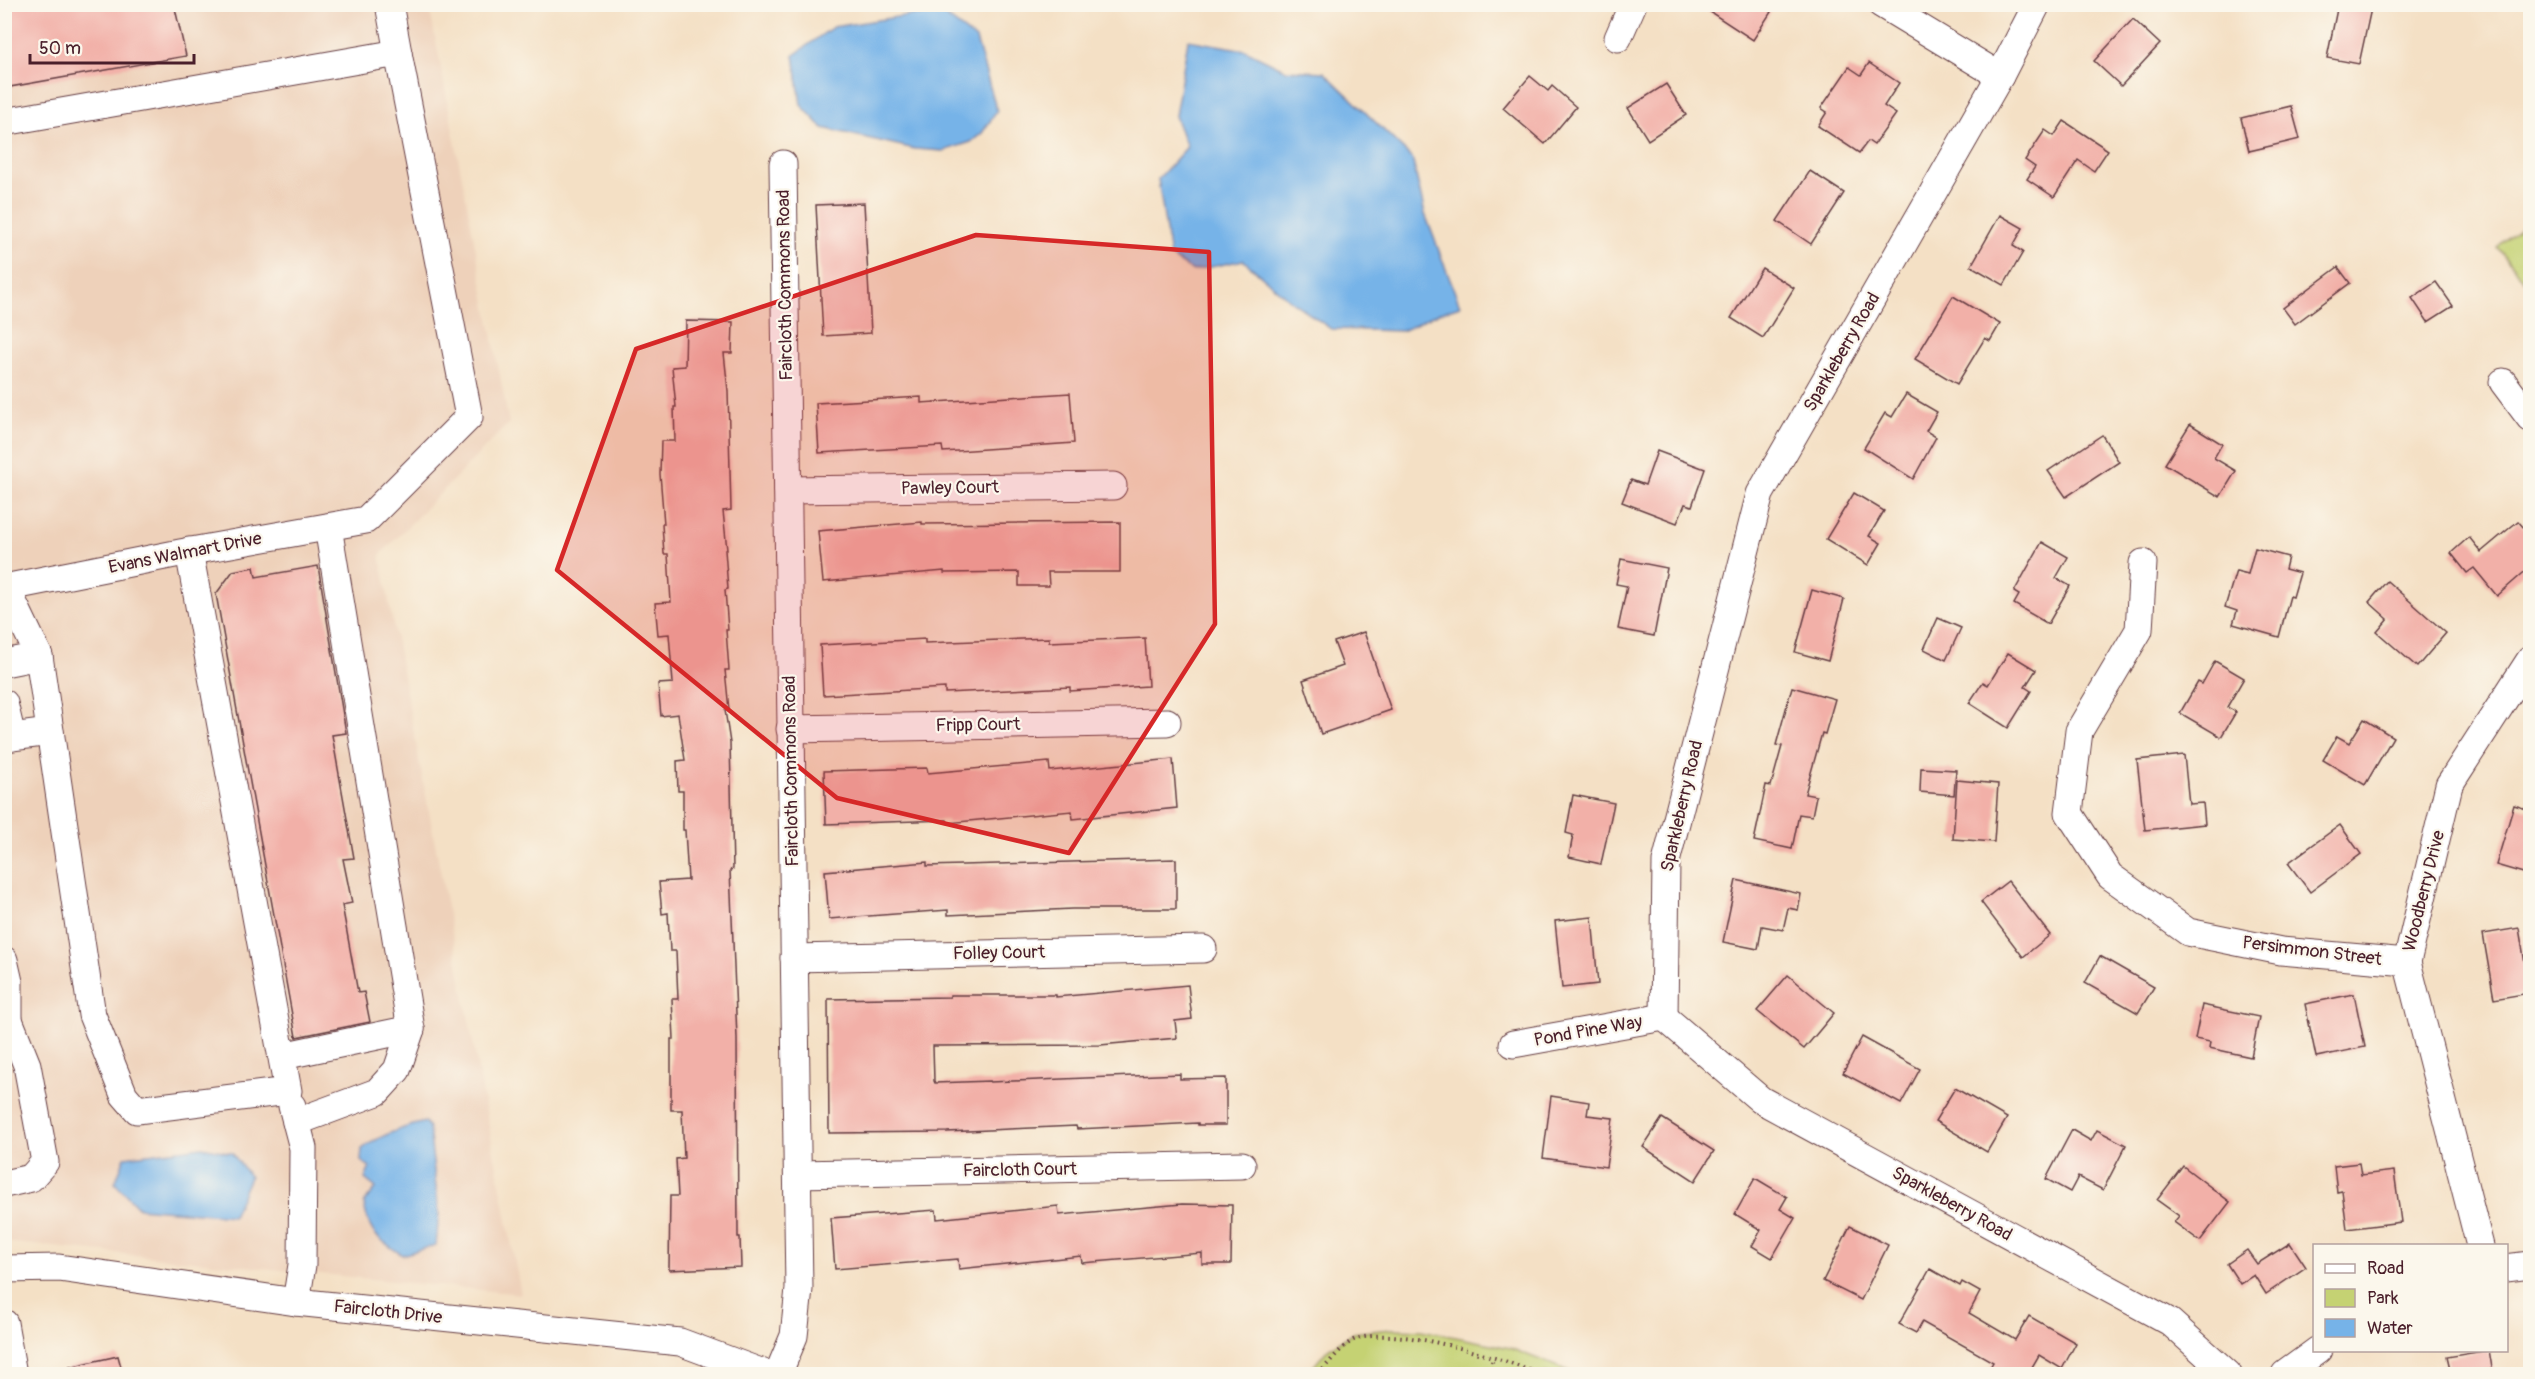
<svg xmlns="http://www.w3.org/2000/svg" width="2535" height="1379" font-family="Pangolin,sans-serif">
  <rect width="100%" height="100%" fill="#fbf7ec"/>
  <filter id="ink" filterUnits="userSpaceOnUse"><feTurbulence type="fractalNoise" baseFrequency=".0167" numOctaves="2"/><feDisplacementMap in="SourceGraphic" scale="12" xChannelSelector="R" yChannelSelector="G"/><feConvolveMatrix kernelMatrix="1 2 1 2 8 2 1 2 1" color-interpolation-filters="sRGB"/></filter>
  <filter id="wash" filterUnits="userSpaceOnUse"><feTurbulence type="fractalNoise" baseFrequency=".008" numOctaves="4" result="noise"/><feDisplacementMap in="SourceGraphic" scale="24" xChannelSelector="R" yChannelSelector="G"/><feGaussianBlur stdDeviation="1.35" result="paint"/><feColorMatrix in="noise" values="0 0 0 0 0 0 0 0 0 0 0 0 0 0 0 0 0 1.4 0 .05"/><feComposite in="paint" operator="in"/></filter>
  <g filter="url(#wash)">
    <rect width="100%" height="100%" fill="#f4e0c5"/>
    <path fill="#eed1ba" d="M 4,5 L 429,5 L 509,423 L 380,555 L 521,1294 L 5,1242 Z"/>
    <g fill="#c5d273" stroke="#88784f" stroke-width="1.5">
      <path d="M 2530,219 L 2530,288 L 2497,247 Z"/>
      <path d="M 1392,1329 L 1421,1330 L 1510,1348 L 1576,1374 L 1307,1374 L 1328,1349 L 1353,1333 Z"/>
    </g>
    <g fill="#76b3e8" stroke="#60698a" stroke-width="1.5">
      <path d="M 910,15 L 944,15 L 976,39 L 997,111 L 982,133 L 971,142 L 943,151 L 915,149 L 823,128 L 801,105 L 794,55 L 833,27 Z"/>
      <path d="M 1188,40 L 1245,50 L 1286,70 L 1324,72 L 1412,158 L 1425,214 L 1460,306 L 1436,314 L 1402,331 L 1331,329 L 1287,298 L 1243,260 L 1193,271 L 1170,256 L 1158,179 L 1187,147 L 1175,116 Z"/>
      <path d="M 425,1122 L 429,1128 L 439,1213 L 436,1245 L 402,1255 C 377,1237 369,1236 364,1203 L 376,1188 L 365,1179 L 370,1167 L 361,1161 L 362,1149 C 379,1136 404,1127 425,1122 Z"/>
      <path d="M 202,1147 L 232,1153 L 250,1177 L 233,1216 L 139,1208 L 115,1183 L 125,1157 Z"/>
    </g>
    <g id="blocks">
      <g fill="#f2b0a8">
        <path d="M 4,4 L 174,4 L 186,56 L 4,88 Z"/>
        <path d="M 1698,4 L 1760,4 L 1771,12 L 1753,40 Z"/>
        <path d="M 2338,4 L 2372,4 L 2359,64 L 2327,58 Z"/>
        <path d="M 2133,19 L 2160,44 L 2121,86 L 2094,61 Z"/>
        <path d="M 1869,63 L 1899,83 L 1884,106 L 1896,114 L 1874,145 L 1868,141 L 1859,153 L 1818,126 L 1827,112 L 1821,108 L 1849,67 L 1861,75 Z"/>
        <path d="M 1530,76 L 1548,91 L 1552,86 L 1576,107 L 1545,144 L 1503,108 Z"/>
        <path d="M 1666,84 L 1686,115 L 1648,140 L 1628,108 Z"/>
        <path d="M 2291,106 L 2300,139 L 2249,151 L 2241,118 Z"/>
        <path d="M 2064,121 L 2108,150 L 2094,171 L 2078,160 L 2054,197 L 2027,179 L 2035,167 L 2025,160 L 2045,130 L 2054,136 Z"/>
        <path d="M 1810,171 L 1844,193 L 1811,244 L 1777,221 Z"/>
        <path d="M 864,203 L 871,333 L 823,336 L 816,205 Z"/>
        <path d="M 2000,215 L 2023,228 L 2013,246 L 2023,252 L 2004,285 L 1971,266 Z"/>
        <path d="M 2338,267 L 2350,283 L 2295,324 L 2283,308 Z"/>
        <path d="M 1762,268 L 1794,288 L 1763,338 L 1731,318 Z"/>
        <path d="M 2436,282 L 2453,306 L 2428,322 L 2412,298 Z"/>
        <path d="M 1953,296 L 2000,324 L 1990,341 L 1985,338 L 1957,384 L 1915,359 Z"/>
        <path d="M 686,321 L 733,322 L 732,353 L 724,353 L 728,391 L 731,510 L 723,511 L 727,550 L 725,550 L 728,589 L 725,590 L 728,630 L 726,630 L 729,670 L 725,670 L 729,710 L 725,710 L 730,743 L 733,869 L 730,870 L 737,1038 L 738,1237 L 740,1237 L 741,1267 L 669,1270 L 670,1196 L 678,1196 L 676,1159 L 684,1158 L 682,1110 L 671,1110 L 671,1039 L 674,1039 L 672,999 L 678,999 L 676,951 L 670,951 L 668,913 L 662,914 L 659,882 L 688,880 L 685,830 L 683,830 L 683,791 L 678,791 L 677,761 L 685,760 L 678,714 L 661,716 L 658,684 L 673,683 L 669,634 L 658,635 L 655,603 L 671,602 L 668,554 L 664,554 L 662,524 L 664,524 L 660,474 L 661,441 L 675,441 L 674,407 L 676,407 L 672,367 L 685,366 Z"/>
        <path d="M 1070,393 L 1074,443 L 943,452 L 942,446 L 819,453 L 816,403 L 921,397 L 921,403 Z"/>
        <path d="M 1906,394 L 1937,412 L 1926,431 L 1936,437 L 1913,479 L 1864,448 L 1885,413 L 1892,417 Z"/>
        <path d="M 2190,424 L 2222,444 L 2214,458 L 2236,471 L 2220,497 L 2165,464 Z"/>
        <path d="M 2102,435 L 2119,462 L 2066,497 L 2048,471 Z"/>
        <path d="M 1657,451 L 1705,469 L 1692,506 L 1685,504 L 1677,523 L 1622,502 L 1631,480 L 1645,485 Z"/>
        <path d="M 1854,493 L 1884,511 L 1869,536 L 1881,543 L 1868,565 L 1826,539 Z"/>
        <path d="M 2518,521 L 2530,535 L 2530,567 L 2497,596 L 2474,568 L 2467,573 L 2451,553 L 2469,537 L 2481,552 Z"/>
        <path d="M 922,522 L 922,524 L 1120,522 L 1120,572 L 1048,572 L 1049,586 L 1019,586 L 1019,572 L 944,573 L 944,571 L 823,582 L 818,531 Z"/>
        <path d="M 2042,542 L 2068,557 L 2056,578 L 2070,586 L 2048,624 L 2014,604 L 2019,595 L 2014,592 Z"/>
        <path d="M 2255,548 L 2288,557 L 2285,569 L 2300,573 L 2293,597 L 2290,596 L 2279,637 L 2233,624 L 2237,611 L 2225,607 L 2236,571 L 2248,574 Z"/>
        <path d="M 1621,559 L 1667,568 L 1654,636 L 1618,629 L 1627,586 L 1616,584 Z"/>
        <path d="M 318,566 L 346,733 L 332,735 L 354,858 L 343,859 L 352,903 L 342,905 L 358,993 L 364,992 L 370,1022 L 296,1037 L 216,594 L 233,571 L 254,567 L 256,577 Z"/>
        <path d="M 2387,581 L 2446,633 L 2417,667 L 2377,632 L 2388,619 L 2369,602 Z"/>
        <path d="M 1812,590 L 1844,599 L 1828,661 L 1795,652 Z"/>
        <path d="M 1938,618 L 1961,628 L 1946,660 L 1924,649 Z"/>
        <path d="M 1364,632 L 1391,710 L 1321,734 L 1303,680 L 1343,666 L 1334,642 Z"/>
        <path d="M 1049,638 L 1049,642 L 1145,638 L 1148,686 L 1070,691 L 1070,687 L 945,693 L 945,688 L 823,695 L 820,645 L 925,639 L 925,643 Z"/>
        <path d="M 2008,653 L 2036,670 L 2025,687 L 2031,691 L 2008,728 L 1969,703 L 1983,682 L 1988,685 Z"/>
        <path d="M 2215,661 L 2244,678 L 2227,707 L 2236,712 L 2221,737 L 2180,713 L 2198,682 L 2202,684 Z"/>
        <path d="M 1792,687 L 1835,699 L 1825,734 L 1822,733 L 1805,794 L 1816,796 L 1812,816 L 1799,814 L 1792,849 L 1754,841 L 1766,785 L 1771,786 L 1782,746 L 1776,745 Z"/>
        <path d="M 2364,719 L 2393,737 L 2365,785 L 2323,760 L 2337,736 L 2349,743 Z"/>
        <path d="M 2184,755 L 2189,804 L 2203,803 L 2205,824 L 2145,830 L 2137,760 Z"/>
        <path d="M 1173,759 L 1177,808 L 1073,819 L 1072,811 L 948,823 L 947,820 L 826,824 L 824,771 L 927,768 L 928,773 L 1049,762 L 1050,771 Z"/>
        <path d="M 1921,768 L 1956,770 L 1954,795 L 1920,792 Z"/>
        <path d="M 1957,780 L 1998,784 L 1994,842 L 1953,839 Z"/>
        <path d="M 1573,795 L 1614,803 L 1601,864 L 1569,857 L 1573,835 L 1566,833 Z"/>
        <path d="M 2514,805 L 2530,810 L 2530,875 L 2496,865 Z"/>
        <path d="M 2340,825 L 2361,854 L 2310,892 L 2288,863 Z"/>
        <path d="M 1176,859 L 1176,909 L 1072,909 L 948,915 L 948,910 L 829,919 L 825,871 L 927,862 L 927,866 Z"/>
        <path d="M 1736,880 L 1801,894 L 1798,910 L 1788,908 L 1783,930 L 1762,926 L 1758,949 L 1723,942 Z"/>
        <path d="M 2008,881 L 2050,935 L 2023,957 L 1981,902 Z"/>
        <path d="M 1592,917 L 1598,984 L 1562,988 L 1555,921 Z"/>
        <path d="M 2519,928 L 2530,993 L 2494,999 L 2483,934 Z"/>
        <path d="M 2100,956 L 2154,987 L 2138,1013 L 2085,983 Z"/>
        <path d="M 1788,975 L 1834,1013 L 1804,1049 L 1757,1011 Z"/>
        <path d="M 1188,985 L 1192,1019 L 1175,1021 L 1177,1038 L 1100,1045 L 933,1046 L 934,1081 L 935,1083 L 990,1081 L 990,1082 L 1180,1074 L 1180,1079 L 1226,1078 L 1226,1125 L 1198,1125 L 1198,1123 L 1077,1129 L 1076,1126 L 947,1132 L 829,1133 L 828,999 L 950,997 L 950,995 L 1056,995 L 1056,997 Z"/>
        <path d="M 2354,994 L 2365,1047 L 2316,1057 L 2305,1004 Z"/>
        <path d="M 2202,1005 L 2259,1017 L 2251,1057 L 2209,1048 L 2210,1042 L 2195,1039 Z"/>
        <path d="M 1862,1037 L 1920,1069 L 1901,1104 L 1843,1073 Z"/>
        <path d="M 1955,1088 L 2007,1118 L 1987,1152 L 1935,1121 Z"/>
        <path d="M 1551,1096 L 1589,1102 L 1587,1115 L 1613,1118 L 1606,1167 L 1543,1158 Z"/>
        <path d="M 1662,1118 L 1714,1151 L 1695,1181 L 1643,1147 Z"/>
        <path d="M 2072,1130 L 2091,1141 L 2097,1130 L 2126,1145 L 2103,1190 L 2078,1177 L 2070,1192 L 2046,1179 Z"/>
        <path d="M 2359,1163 L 2361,1175 L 2394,1171 L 2401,1222 L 2347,1229 L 2342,1191 L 2337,1192 L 2334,1166 Z"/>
        <path d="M 2183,1166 L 2230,1202 L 2200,1241 L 2174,1222 L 2179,1216 L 2157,1200 Z"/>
        <path d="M 1755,1178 L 1787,1197 L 1780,1209 L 1795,1218 L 1772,1258 L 1752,1246 L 1761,1230 L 1735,1214 Z"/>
        <path d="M 1182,1204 L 1232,1205 L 1231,1264 L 1202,1264 L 1202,1253 L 1082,1263 L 1081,1256 L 959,1269 L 958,1259 L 835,1269 L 831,1218 L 936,1210 L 937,1219 L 1058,1206 L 1059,1215 Z"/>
        <path d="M 1850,1226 L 1888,1245 L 1861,1300 L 1823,1281 Z"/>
        <path d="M 2290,1243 L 2306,1267 L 2266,1294 L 2254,1275 L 2240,1284 L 2227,1264 L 2247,1250 L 2257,1264 Z"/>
        <path d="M 1930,1269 L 1960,1286 L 1962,1282 L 1980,1292 L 1969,1313 L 2015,1340 L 2029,1316 L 2076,1343 L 2062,1369 L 2039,1355 L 2028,1374 L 1999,1374 L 1989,1369 L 1993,1362 L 1922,1322 L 1916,1333 L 1899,1324 Z"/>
        <path d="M 2489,1350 L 2493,1374 L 2451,1374 L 2447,1357 Z"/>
        <path d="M 118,1356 L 123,1374 L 69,1374 L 68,1367 Z"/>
      </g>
    </g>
  </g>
  <g filter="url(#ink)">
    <use href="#blocks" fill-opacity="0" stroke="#643c42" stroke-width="1.5"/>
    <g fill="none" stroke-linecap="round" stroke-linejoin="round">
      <g stroke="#643c42" stroke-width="29">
        <g id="minor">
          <path d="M 389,4 L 398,53"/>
          <path d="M 1881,4 L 2000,76"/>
          <path d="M 1618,38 L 1633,4"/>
          <path d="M 4,122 L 398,53 L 469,417 L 366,520 L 180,553 L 4,588"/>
          <path d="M 2503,382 L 2530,418"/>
          <path d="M 788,490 L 1113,486"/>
          <path d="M 2143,563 L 2139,630 L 2079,731 L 2069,813 L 2110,876 L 2188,932 L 2281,951 L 2407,962"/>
          <path d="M 6,587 L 39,656"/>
          <path d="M 4,663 L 39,656 L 92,1015 L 124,1095 L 137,1110 L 288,1091 L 189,551"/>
          <path d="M 4,703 L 12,737"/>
          <path d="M 790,729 L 1167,722"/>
          <path d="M 4,738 L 50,732"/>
          <path d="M 794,958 L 1203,949"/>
          <path d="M 4,960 L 9,982 L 9,1020"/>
          <path d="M 1664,1017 L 1666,862 L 1760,494 L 2000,76 L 2037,4"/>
          <path d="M 1664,1017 L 1761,1100 L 2170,1322 L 2228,1374"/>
          <path d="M 4,1021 L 9,1020 L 27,1065 L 45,1162 L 31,1178 L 4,1184"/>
          <path d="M 1513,1044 L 1664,1017"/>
          <path d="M 282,1056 L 411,1029"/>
          <path d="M 292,1106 L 303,1148 L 302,1265 L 296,1302"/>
          <path d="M 296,1122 L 377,1092 L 397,1070 L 411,1029 L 328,527"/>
          <path d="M 798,1174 L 1242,1165"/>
          <path d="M 2480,1246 L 2407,962 L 2449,785 L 2530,660"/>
          <path d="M 2506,1268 L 2530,1265"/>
          <path d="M 4,1269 L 59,1268 L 296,1302 L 680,1342 L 766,1374"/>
          <path d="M 4,1323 L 13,1374"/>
          <path d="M 778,1374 L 794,1336 L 799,1289 L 783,164"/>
          <path d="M 2285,1374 L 2318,1350"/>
        </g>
      </g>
      <g stroke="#643c42" stroke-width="4" stroke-dasharray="1.5 4.5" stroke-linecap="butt">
        <path d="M 1319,1374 C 1327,1365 1344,1343 1356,1339 C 1401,1325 1499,1359 1544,1374"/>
        <path d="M 1489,1374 L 1493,1358"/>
      </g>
      <use href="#minor" stroke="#fff" stroke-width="27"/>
    </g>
  </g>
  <path fill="#d62828" fill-opacity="0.2" stroke="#d62828" stroke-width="4.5" stroke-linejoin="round" d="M 976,235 L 1209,252 L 1215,624 L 1069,853 L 837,798 L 557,570 L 636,349 Z"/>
  <g text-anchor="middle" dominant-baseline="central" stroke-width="4.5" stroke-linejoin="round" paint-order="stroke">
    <g font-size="18" fill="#4a1f2b" stroke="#fbf7ec">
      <text transform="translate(785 285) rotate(-91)">Faircloth Commons Road</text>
      <text transform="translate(1842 352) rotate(-60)">Sparkleberry Road</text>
      <text transform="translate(950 488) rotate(-1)">Pawley Court</text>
      <text transform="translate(185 553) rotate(-11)">Evans Walmart Drive</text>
      <text transform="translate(978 725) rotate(-1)">Fripp Court</text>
      <text transform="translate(791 771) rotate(-91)">Faircloth Commons Road</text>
      <text transform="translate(1682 806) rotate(-77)">Sparkleberry Road</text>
      <text transform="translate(2424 891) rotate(-76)">Woodberry Drive</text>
      <text transform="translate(2312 951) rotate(7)">Persimmon Street</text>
      <text transform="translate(999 953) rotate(-1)">Folley Court</text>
      <text transform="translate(1588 1031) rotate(-10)">Pond Pine Way</text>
      <text transform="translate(1020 1170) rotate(-1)">Faircloth Court</text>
      <text transform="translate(1952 1204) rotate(29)">Sparkleberry Road</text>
      <text transform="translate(388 1312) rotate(6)">Faircloth Drive</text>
    </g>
  </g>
  <rect width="2535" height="1379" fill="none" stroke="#fbf7ec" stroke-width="24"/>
  <rect x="2313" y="1244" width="195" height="108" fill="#fbf7ec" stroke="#b4a19f" stroke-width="1.5"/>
  <rect x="2325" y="1264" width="30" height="9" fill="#ffffff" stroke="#b4a19f" stroke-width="1.5"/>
  <text x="2367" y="1274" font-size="18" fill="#4a1f2b">Road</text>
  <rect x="2325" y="1289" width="30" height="18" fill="#c5d273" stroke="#b4a19f" stroke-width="1.5"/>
  <text x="2367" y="1304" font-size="18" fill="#4a1f2b">Park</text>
  <rect x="2325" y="1319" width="30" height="18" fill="#76b3e8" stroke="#b4a19f" stroke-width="1.5"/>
  <text x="2367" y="1334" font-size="18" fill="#4a1f2b">Water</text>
  <path d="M30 54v9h164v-9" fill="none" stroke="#4a1f2b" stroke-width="3"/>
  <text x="39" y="54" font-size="18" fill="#4a1f2b" stroke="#fbf7ec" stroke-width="4.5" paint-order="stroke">50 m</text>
</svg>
